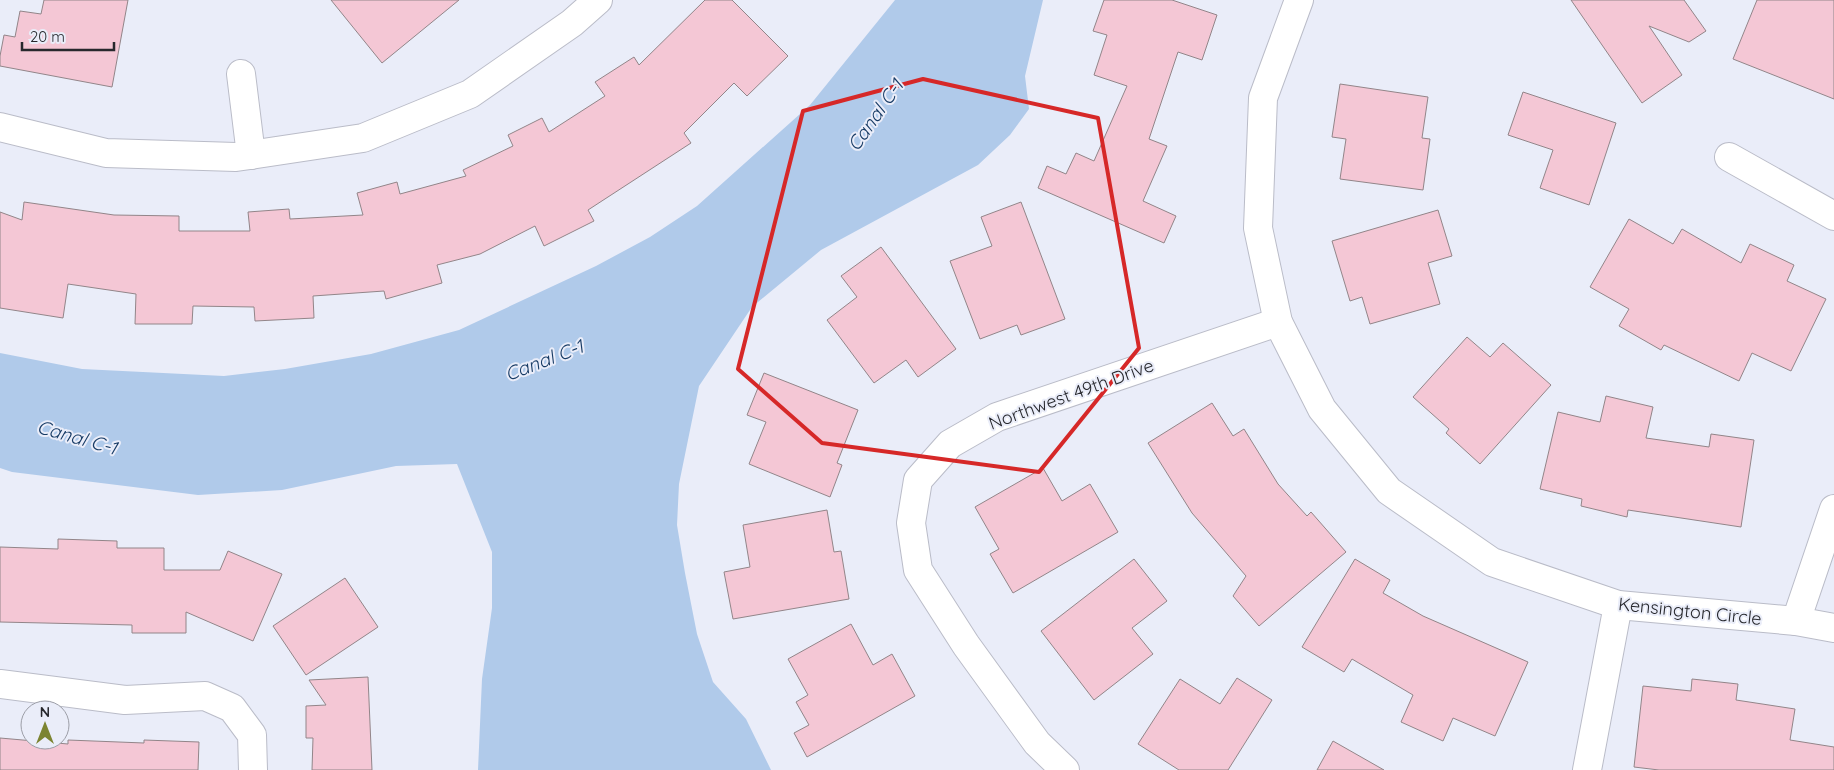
<svg xmlns="http://www.w3.org/2000/svg" width="1834" height="770" font-family="Quicksand,sans-serif">
  <rect width="100%" height="100%" fill="#eaedf9"/>
  <path fill="#b0caea" d="M 895,0 L 1043,0 L 1025,76 L 1029,109 L 1010,135 L 978,165 L 821,250 L 752,307 L 699,386 L 679,484 L 677,525 L 685,573 L 697,634 L 713,682 L 746,719 L 771,770 L 478,770 L 482,679 L 492,608 L 492,552 L 457,464 L 396,466 L 282,490 L 198,495 L 12,472 L 0,468 L 0,353 L 82,369 L 224,376 L 285,369 L 371,354 L 459,330 L 596,266 L 650,237 L 697,206 L 810,105 Z"/>
  <g fill="#f4c7d5" stroke="#928589">
    <path d="M 44,0 L 128,0 L 112,87 L 0,66 L 0,56 L 4,35 L 15,37 L 20,11 L 41,14 Z"/>
    <path d="M 331,0 L 459,0 L 382,63 Z"/>
    <path d="M 705,0 L 732,0 L 788,56 L 747,96 L 734,83 L 684,133 L 691,143 L 588,210 L 594,221 L 544,246 L 535,226 L 480,254 L 437,265 L 442,283 L 386,299 L 384,291 L 313,296 L 314,318 L 255,321 L 254,307 L 193,306 L 192,324 L 135,324 L 136,294 L 68,284 L 63,318 L 0,308 L 0,212 L 22,220 L 24,202 L 114,215 L 179,216 L 179,231 L 250,231 L 248,212 L 289,209 L 290,219 L 363,215 L 357,193 L 397,182 L 400,194 L 466,176 L 463,170 L 513,146 L 508,135 L 542,118 L 549,132 L 605,96 L 595,82 L 634,57 L 639,65 Z"/>
    <path d="M 1104,0 L 1172,0 L 1217,15 L 1202,60 L 1178,52 L 1149,139 L 1167,146 L 1143,201 L 1176,216 L 1164,243 L 1038,188 L 1047,166 L 1066,174 L 1076,153 L 1094,161 L 1127,86 L 1094,75 L 1107,35 L 1093,31 Z"/>
    <path d="M 1571,0 L 1684,0 L 1706,31 L 1689,42 L 1649,26 L 1682,75 L 1642,103 Z"/>
    <path d="M 1757,0 L 1834,0 L 1834,99 L 1733,59 Z"/>
    <path d="M 1340,84 L 1428,97 L 1422,138 L 1430,139 L 1423,190 L 1340,179 L 1346,139 L 1332,137 Z"/>
    <path d="M 1523,92 L 1616,123 L 1589,205 L 1540,188 L 1553,150 L 1508,135 Z"/>
    <path d="M 1021,202 L 1065,319 L 1021,335 L 1017,325 L 980,339 L 950,261 L 992,246 L 981,217 Z"/>
    <path d="M 1438,210 L 1452,256 L 1428,263 L 1440,304 L 1370,324 L 1362,297 L 1350,301 L 1332,241 Z"/>
    <path d="M 1629,219 L 1673,244 L 1682,229 L 1741,263 L 1750,244 L 1794,265 L 1787,281 L 1826,299 L 1791,371 L 1752,353 L 1739,381 L 1664,345 L 1661,350 L 1619,326 L 1629,309 L 1590,287 Z"/>
    <path d="M 881,247 L 956,349 L 918,377 L 906,360 L 874,383 L 827,320 L 857,297 L 841,276 Z"/>
    <path d="M 1467,337 L 1490,357 L 1503,343 L 1551,385 L 1480,464 L 1446,433 L 1449,429 L 1413,397 Z"/>
    <path d="M 764,373 L 858,410 L 837,463 L 842,465 L 830,497 L 749,464 L 766,422 L 747,415 Z"/>
    <path d="M 1606,396 L 1653,407 L 1646,438 L 1709,447 L 1711,434 L 1754,440 L 1741,527 L 1628,510 L 1627,517 L 1581,506 L 1582,499 L 1540,489 L 1558,412 L 1600,422 Z"/>
    <path d="M 1212,403 L 1233,436 L 1244,429 L 1278,484 L 1307,516 L 1311,512 L 1346,552 L 1259,626 L 1233,596 L 1246,576 L 1192,513 L 1148,443 Z"/>
    <path d="M 1043,468 L 1062,501 L 1090,484 L 1118,532 L 1013,593 L 990,554 L 999,549 L 975,507 Z"/>
    <path d="M 827,510 L 834,552 L 841,551 L 849,599 L 733,619 L 724,572 L 750,567 L 743,525 Z"/>
    <path d="M 58,539 L 117,541 L 117,548 L 164,548 L 164,570 L 220,570 L 228,551 L 282,574 L 253,641 L 186,612 L 186,633 L 132,633 L 132,625 L 0,622 L 0,547 L 58,549 Z"/>
    <path d="M 1134,559 L 1167,601 L 1132,628 L 1153,654 L 1094,700 L 1041,631 Z"/>
    <path d="M 1355,559 L 1390,580 L 1383,593 L 1423,616 L 1528,662 L 1495,736 L 1453,718 L 1443,741 L 1401,722 L 1413,695 L 1352,659 L 1344,672 L 1302,647 Z"/>
    <path d="M 345,578 L 378,627 L 306,675 L 273,626 Z"/>
    <path d="M 851,624 L 873,665 L 892,654 L 915,696 L 807,757 L 794,733 L 809,725 L 796,702 L 808,695 L 788,659 Z"/>
    <path d="M 368,677 L 372,770 L 312,770 L 313,738 L 306,738 L 306,706 L 326,705 L 309,680 Z"/>
    <path d="M 1237,678 L 1272,700 L 1228,770 L 1179,770 L 1138,744 L 1180,679 L 1220,704 Z"/>
    <path d="M 1692,679 L 1738,684 L 1736,700 L 1795,709 L 1790,740 L 1834,747 L 1834,770 L 1659,770 L 1634,767 L 1643,686 L 1691,691 Z"/>
    <path d="M 0,738 L 68,744 L 68,740 L 144,743 L 144,740 L 199,742 L 198,770 L 0,770 Z"/>
    <path d="M 1333,741 L 1384,770 L 1317,770 Z"/>
  </g>
  <g fill="none" stroke-linecap="round" stroke-linejoin="round">
    <g stroke="#babcc8" stroke-width="30">
      <g id="street">
        <path d="M 1299,0 L 1263,98 L 1258,228 L 1278,322 L 1322,409 L 1389,491 L 1492,562 L 1618,605 L 1796,621 L 1834,628"/>
        <path d="M 241,74 L 251,155"/>
        <path d="M 0,127 L 106,153 L 236,157 L 363,138 L 470,94 L 572,23 L 598,0"/>
        <path d="M 1729,157 L 1834,216"/>
        <path d="M 1796,621 L 1834,509"/>
        <path d="M 0,684 L 125,700 L 205,696 L 232,708 L 252,735 L 253,770"/>
        <path d="M 1065,770 L 1037,743 L 966,645 L 918,570 L 911,523 L 918,480 L 950,444 L 997,417 L 1278,322"/>
        <path d="M 1587,770 L 1618,605"/>
      </g>
    </g>
    <use href="#street" stroke="#fff" stroke-width="28"/>
  </g>
  <path fill="none" stroke="#d62828" stroke-width="4" stroke-linejoin="round" d="M 923,79 L 1098,118 L 1139,348 L 1039,472 L 822,443 L 738,369 L 803,111 Z"/>
  <g text-anchor="middle" dominant-baseline="central" stroke-width="4" stroke-linejoin="round" paint-order="stroke">
    <g font-size="18" fill="#27282d" stroke="#eaedf9">
      <text transform="translate(1071 394) rotate(-20)">Northwest 49th Drive</text>
      <text transform="translate(1690 611) rotate(6)">Kensington Circle</text>
    </g>
    <g font-size="19" font-style="italic" fill="#173b65" stroke="#eaedf9">
      <text transform="translate(875 115) rotate(-55)">Canal C-1</text>
      <text transform="translate(544 360) rotate(-21)">Canal C-1</text>
      <text transform="translate(77 437) rotate(16)">Canal C-1</text>
    </g>
  </g>
  <g transform="translate(45 725)"><circle r="24" fill="#eaedf9" stroke="#9c9ea7"/>
  <path d="M0-4L9 19L0 12L-9 19Z" fill="#7c8431"/>
  <text y="-8" font-size="14" font-weight="bold" text-anchor="middle" fill="#27282d">N</text>
  </g>
  <path d="M22 42v8h92v-8" fill="none" stroke="#27282d" stroke-width="2.5"/>
  <text x="30" y="42" font-size="15" fill="#27282d" stroke="#eaedf9" stroke-width="4" paint-order="stroke">20 m</text>
</svg>
